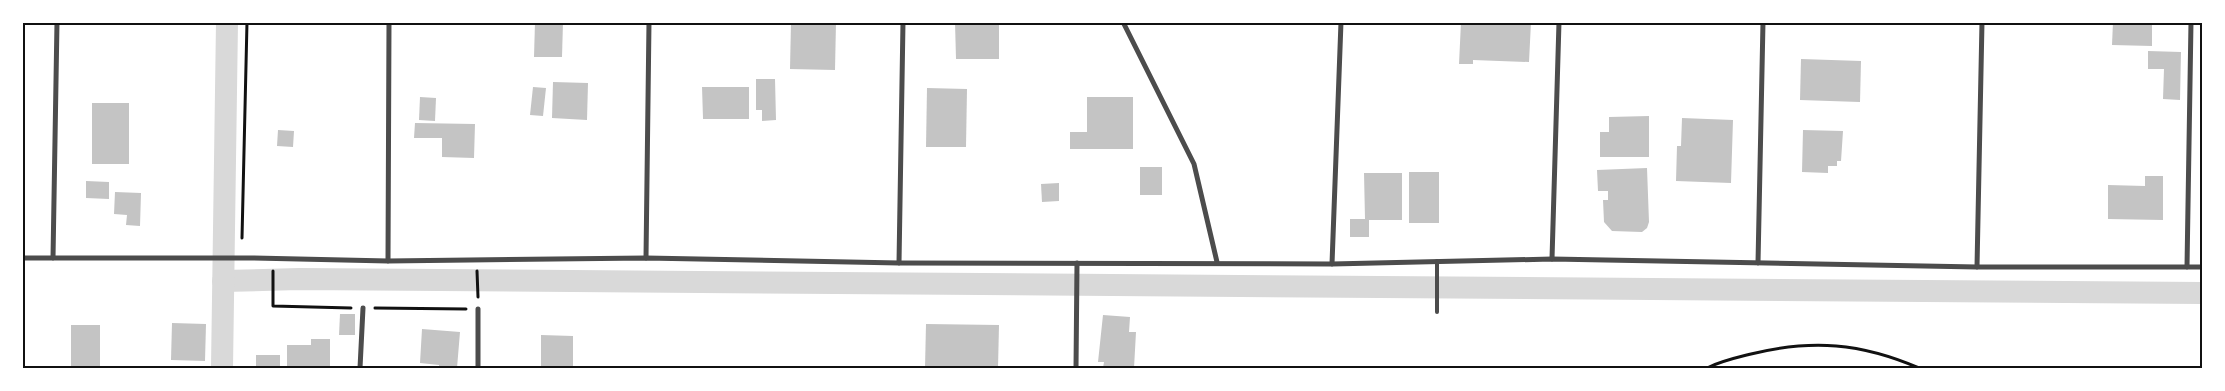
<svg xmlns="http://www.w3.org/2000/svg" width="2225" height="391" font-family="Figtree,sans-serif">
  <rect width="100%" height="100%" fill="#fff"/>
  <g fill="none" stroke-linecap="round" stroke-linejoin="round">
    <g stroke="#d9d9d9" stroke-width="22">
      <path d="M 223,281 L 299,279 L 2202,293"/>
      <path d="M 222,368 L 227,22"/>
    </g>
  </g>
  <g fill="#c4c4c4">
    <path d="M 535,22 L 563,22 L 562,57 L 534,57 Z"/>
    <path d="M 791,22 L 836,22 L 835,70 L 790,69 Z"/>
    <path d="M 955,22 L 999,22 L 999,59 L 956,59 Z"/>
    <path d="M 1461,22 L 1531,22 L 1529,62 L 1473,60 L 1473,64 L 1459,64 Z"/>
    <path d="M 2113,22 L 2152,22 L 2152,46 L 2112,45 Z"/>
    <path d="M 2148,51 L 2181,52 L 2180,100 L 2163,99 L 2164,69 L 2148,69 Z"/>
    <path d="M 1801,59 L 1861,61 L 1860,102 L 1800,100 Z"/>
    <path d="M 756,79 L 775,79 L 776,120 L 762,121 L 762,110 L 756,110 Z"/>
    <path d="M 553,82 L 588,83 L 587,120 L 552,118 Z"/>
    <path d="M 533,87 L 546,88 L 543,116 L 530,115 Z"/>
    <path d="M 702,87 L 749,87 L 749,119 L 703,119 Z"/>
    <path d="M 927,88 L 967,89 L 966,147 L 926,147 Z"/>
    <path d="M 420,97 L 436,98 L 435,121 L 419,120 Z"/>
    <path d="M 1087,97 L 1133,97 L 1133,149 L 1070,149 L 1070,132 L 1087,132 Z"/>
    <rect x="92" y="103" width="37" height="61"/>
    <path d="M 1649,116 L 1649,157 L 1600,157 L 1600,132 L 1609,132 L 1609,117 Z"/>
    <path d="M 1682,118 L 1733,120 L 1731,183 L 1676,181 L 1677,146 L 1681,146 Z"/>
    <path d="M 415,123 L 475,124 L 474,158 L 442,157 L 442,138 L 414,138 Z"/>
    <path d="M 278,130 L 294,131 L 293,147 L 277,146 Z"/>
    <path d="M 1803,130 L 1843,131 L 1841,161 L 1837,161 L 1837,166 L 1828,166 L 1828,173 L 1802,172 Z"/>
    <rect x="1140" y="167" width="22" height="28"/>
    <path d="M 1647,168 L 1649,222 L 1647,228 L 1642,232 L 1612,231 L 1604,222 L 1603,200 L 1608,200 L 1608,191 L 1598,191 L 1597,170 Z"/>
    <rect x="1409" y="172" width="30" height="51"/>
    <path d="M 1364,173 L 1402,173 L 1402,220 L 1369,220 L 1369,237 L 1350,237 L 1350,219 L 1365,219 Z"/>
    <path d="M 2145,176 L 2163,176 L 2163,220 L 2108,219 L 2108,185 L 2145,186 Z"/>
    <path d="M 86,181 L 109,182 L 109,199 L 86,198 Z"/>
    <path d="M 1059,183 L 1059,201 L 1042,202 L 1041,184 Z"/>
    <path d="M 115,192 L 141,193 L 140,226 L 126,225 L 127,215 L 114,214 Z"/>
    <path d="M 340,314 L 355,314 L 355,335 L 339,335 Z"/>
    <path d="M 1103,315 L 1130,317 L 1129,332 L 1136,332 L 1134,368 L 1103,368 L 1104,362 L 1098,362 Z"/>
    <path d="M 172,323 L 206,324 L 205,361 L 171,360 Z"/>
    <path d="M 926,324 L 999,325 L 998,368 L 925,368 Z"/>
    <rect x="71" y="325" width="29" height="43"/>
    <path d="M 422,329 L 460,332 L 457,368 L 439,368 L 439,365 L 420,363 Z"/>
    <path d="M 541,335 L 573,336 L 573,368 L 541,368 Z"/>
    <path d="M 311,339 L 330,339 L 330,368 L 287,368 L 287,345 L 311,345 Z"/>
    <rect x="256" y="355" width="24" height="13"/>
  </g>
  <g fill="none" stroke-linecap="round" stroke-linejoin="round">
    <g stroke="#111" stroke-width="3">
      <path d="M 242,238 L 247,22"/>
      <path d="M 273,271 L 273,306 L 351,308"/>
      <path d="M 477,271 L 478,297"/>
      <path d="M 375,308 L 466,309"/>
      <path d="M 1707,368 C 1721,361 1735,358 1751,354 C 1812,339 1861,343 1919,368"/>
    </g>
    <path stroke="#4c4c4c" stroke-width="4" d="M 1437,261 L 1437,312"/>
    <g stroke="#4c4c4c" stroke-width="5">
      <path d="M 1123,22 L 1194,164 L 1217,262"/>
      <path d="M 22,258 L 254,258 L 388,261 L 646,258 L 899,263 L 1332,264 L 1552,259 L 1977,267 L 2202,267"/>
      <path d="M 53,258 L 57,22"/>
      <path d="M 646,258 L 649,22"/>
      <path d="M 1552,259 L 1559,22"/>
      <path d="M 388,261 L 389,22"/>
      <path d="M 899,263 L 903,22"/>
      <path d="M 1758,263 L 1763,22"/>
      <path d="M 1332,264 L 1341,22"/>
      <path d="M 1977,267 L 1982,22"/>
      <path d="M 2187,267 L 2191,22"/>
      <path d="M 360,368 L 363,308"/>
      <path d="M 478,368 L 478,309"/>
      <path d="M 1076,368 L 1077,263"/>
    </g>
  </g>
  <rect width="2225" height="391" fill="none" stroke="#ffffff" stroke-width="48"/>
  <rect x="24" y="24" width="2177" height="343" fill="none" stroke="#111" stroke-width="2"/>
</svg>
